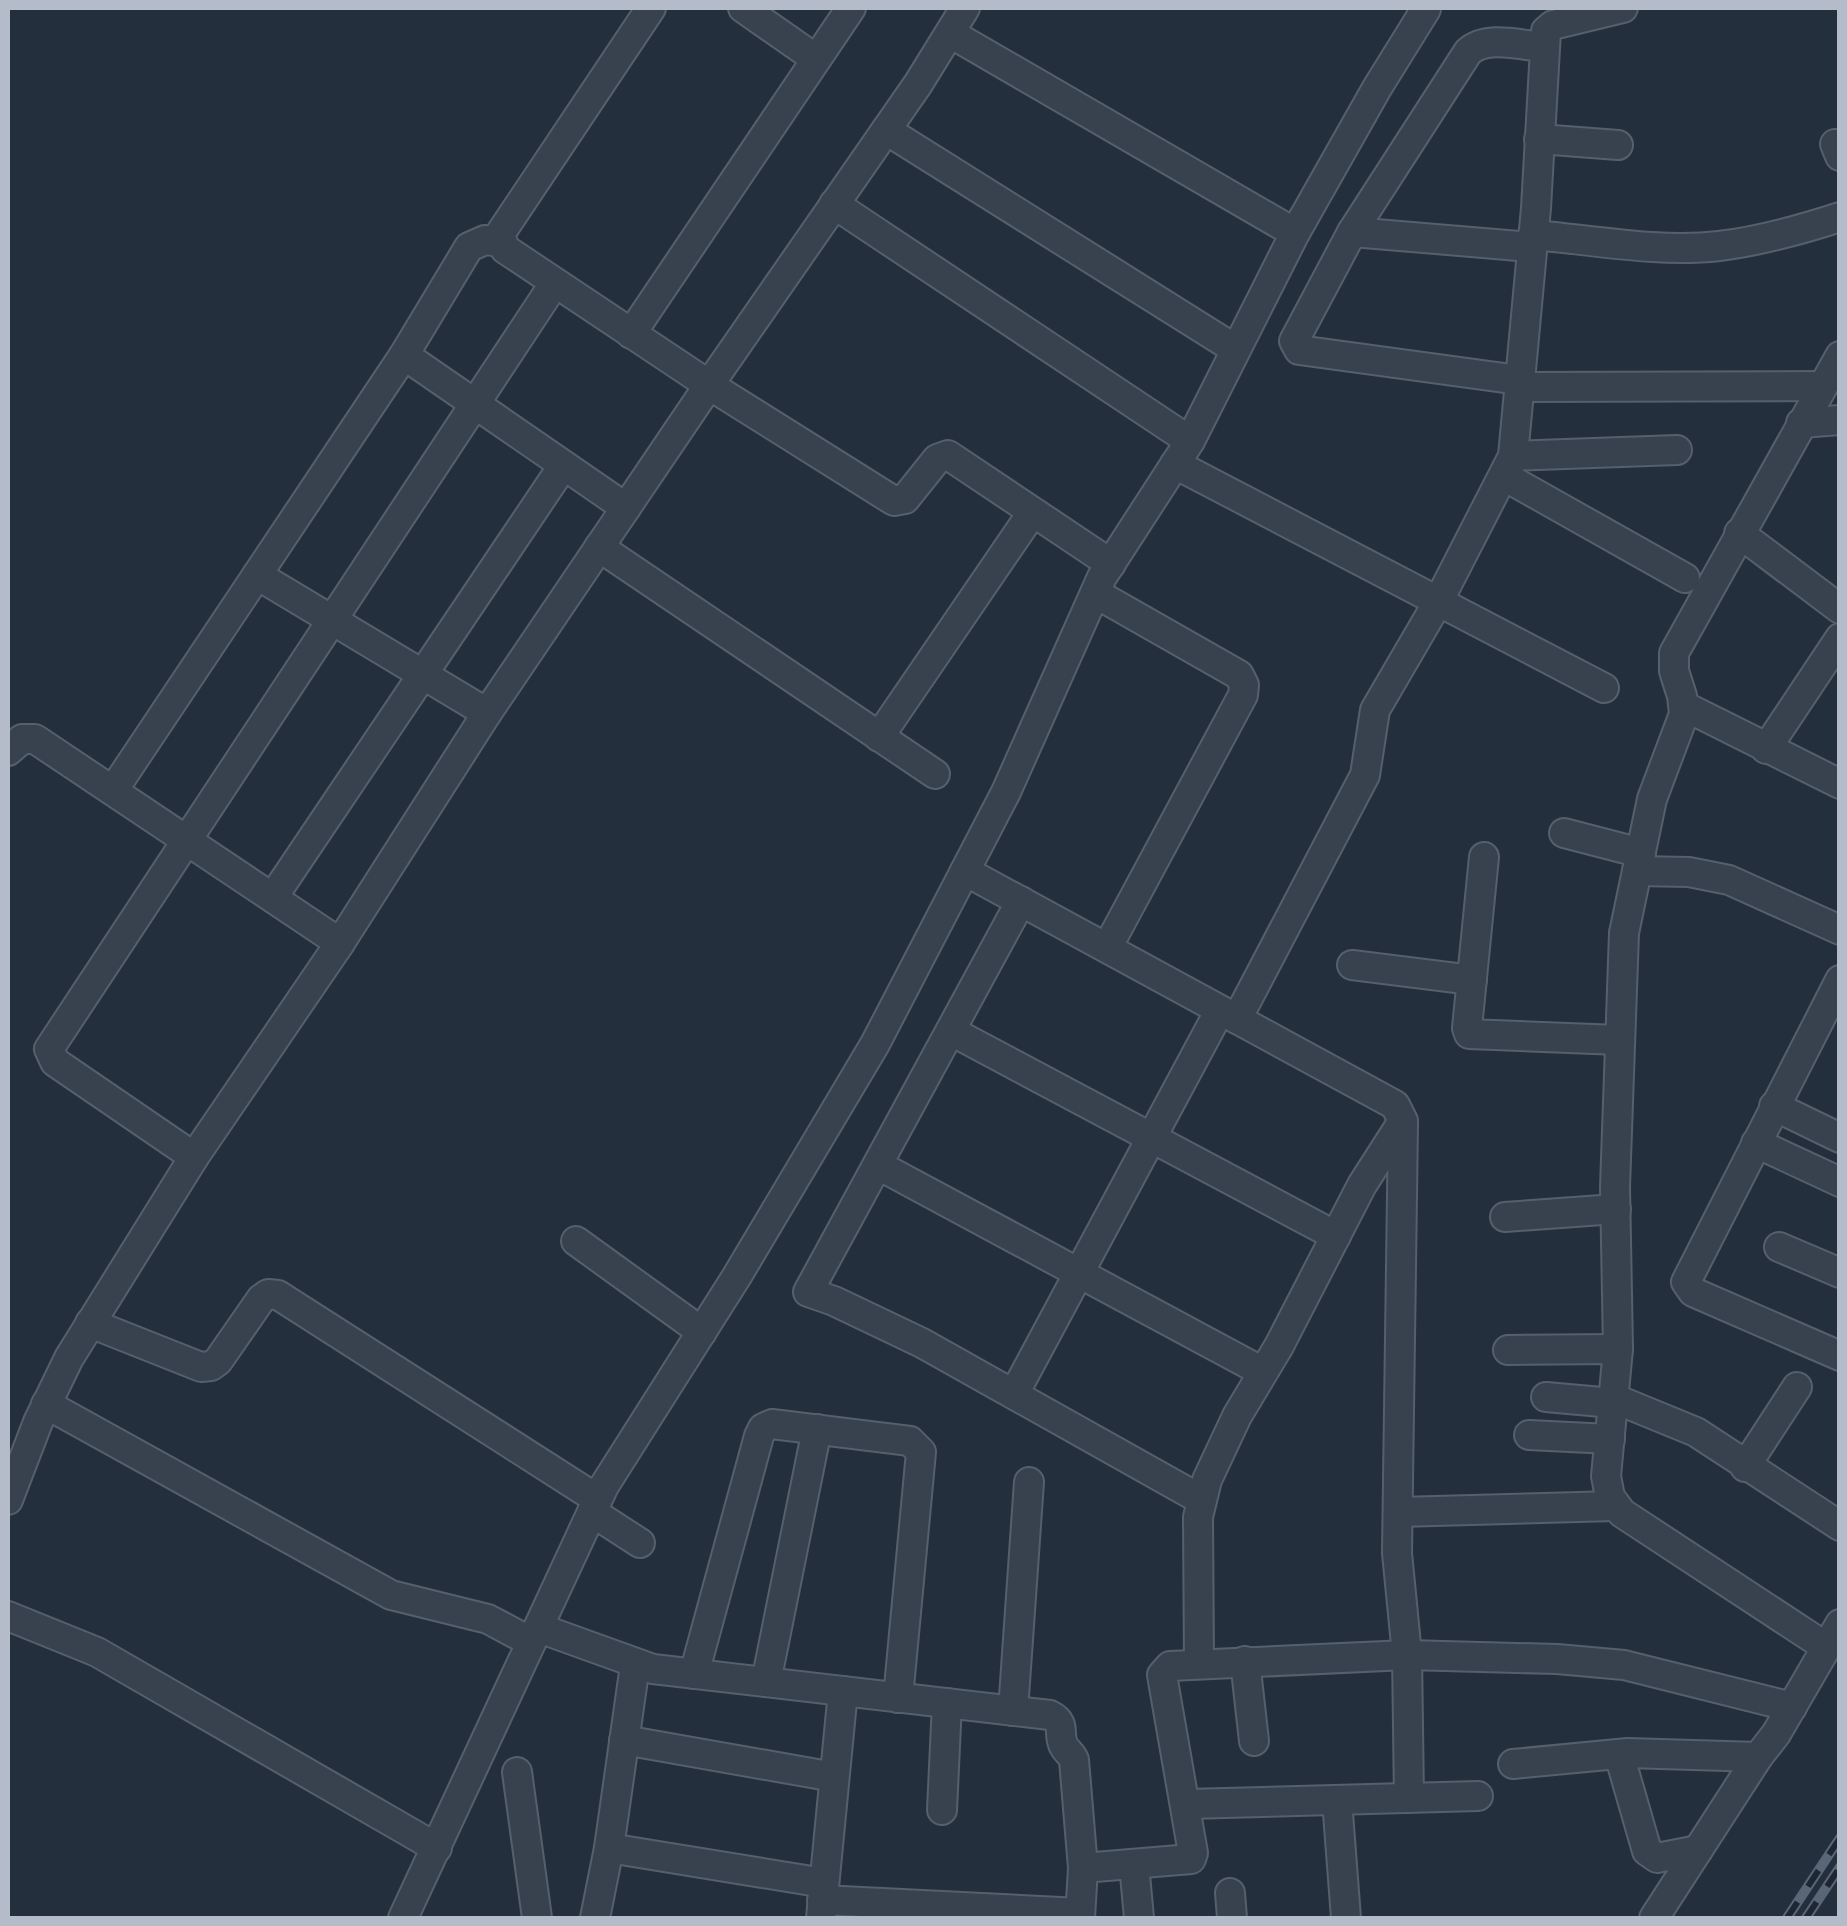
<svg xmlns="http://www.w3.org/2000/svg" width="1847" height="1926" font-family="'Fira Sans',sans-serif">
  <rect width="100%" height="100%" fill="#242f3e"/>
  <g fill="none" stroke-linecap="round" stroke-linejoin="round">
    <g stroke="#565f6c" stroke-width="32">
      <g id="minor">
        <path d="M 651,8 L 500,234 L 505,249 L 709,385 L 894,501 L 905,499 L 937,459 L 948,455 L 1111,564"/>
        <path d="M 743,8 L 816,59"/>
        <path d="M 950,33 L 1295,233"/>
        <path d="M 886,130 L 1235,349"/>
        <path d="M 1539,139 L 1618,145"/>
        <path d="M 1835,144 L 1840,156"/>
        <path d="M 834,204 L 1190,441"/>
        <path d="M 1352,232 L 1531,247"/>
        <path d="M 1533,235 C 1594,240 1658,253 1719,246 C 1761,241 1800,230 1840,217"/>
        <path d="M 631,334 L 851,8"/>
        <path d="M 404,355 L 626,508"/>
        <path d="M 1519,380 L 1299,350 L 1294,341 L 1352,232 L 1468,52 C 1486,35 1520,45 1543,47"/>
        <path d="M 1519,387 L 1822,386"/>
        <path d="M 1801,423 L 1840,420"/>
        <path d="M 1513,456 L 1677,450"/>
        <path d="M 1175,464 L 1604,688"/>
        <path d="M 1504,476 L 1685,578"/>
        <path d="M 1739,533 L 1840,609"/>
        <path d="M 599,547 L 935,774"/>
        <path d="M 257,575 L 487,713"/>
        <path d="M 1095,593 L 1239,675 L 1244,685 L 1243,695 L 1107,948"/>
        <path d="M 1684,706 L 1840,784"/>
        <path d="M 879,737 L 1032,513"/>
        <path d="M 1766,749 L 1840,638"/>
        <path d="M 8,751 L 22,739 L 35,739 L 340,943"/>
        <path d="M 114,789 L 404,355 L 469,247 L 485,240 L 500,242"/>
        <path d="M 1564,833 L 1641,853"/>
        <path d="M 1484,857 L 1467,1028 L 1469,1034 L 1619,1040"/>
        <path d="M 965,871 L 1395,1105 L 1403,1121 L 1362,1185 L 1279,1346 L 1237,1416 L 1207,1480 L 1198,1517 L 1199,1664"/>
        <path d="M 1637,871 L 1689,872 L 1729,880 L 1840,930"/>
        <path d="M 273,897 L 563,466"/>
        <path d="M 1021,901 L 808,1292 L 834,1301 L 922,1343 L 1200,1499"/>
        <path d="M 1352,965 L 1472,980"/>
        <path d="M 1840,980 L 1686,1282 L 1693,1292 L 1840,1356"/>
        <path d="M 1237,1019 L 1365,775 L 1375,710 L 1438,602 L 1513,456 L 1536,208 L 1546,31 L 1553,25 L 1623,8"/>
        <path d="M 951,1031 L 1336,1236"/>
        <path d="M 1774,1106 L 1840,1138"/>
        <path d="M 1403,1123 L 1397,1553 L 1407,1655 L 1409,1798"/>
        <path d="M 1756,1143 L 1840,1182"/>
        <path d="M 194,1157 L 55,1062 L 49,1049 L 554,284"/>
        <path d="M 878,1165 L 1263,1372"/>
        <path d="M 1505,1217 L 1616,1209"/>
        <path d="M 576,1241 L 702,1332"/>
        <path d="M 1779,1247 L 1840,1273"/>
        <path d="M 90,1323 L 201,1367 L 211,1366 L 218,1361 L 261,1299 L 268,1294 L 278,1295 L 597,1499"/>
        <path d="M 1508,1350 L 1618,1349"/>
        <path d="M 1014,1394 L 1220,1010"/>
        <path d="M 1546,1397 L 1613,1403"/>
        <path d="M 1613,1398 L 1696,1432 L 1840,1526"/>
        <path d="M 46,1404 L 391,1595 L 488,1619 L 531,1642"/>
        <path d="M 1529,1435 L 1610,1439"/>
        <path d="M 1745,1467 L 1797,1387"/>
        <path d="M 8,1500 L 38,1422 L 69,1358 L 194,1157 L 340,943 L 487,713 L 709,385 L 918,84 L 965,8"/>
        <path d="M 592,1512 L 640,1543"/>
        <path d="M 1399,1512 L 1615,1506"/>
        <path d="M 8,1616 L 97,1652 L 437,1848"/>
        <path d="M 539,1628 L 653,1669 L 1050,1715 C 1068,1724 1056,1735 1065,1748 C 1068,1752 1072,1755 1074,1760 L 1083,1868 L 1080,1918"/>
        <path d="M 1826,1647 L 1622,1513 L 1610,1497 L 1606,1476 L 1618,1349 L 1615,1187 L 1624,933 L 1652,799 L 1684,714 L 1682,696 L 1674,671 L 1674,653 L 1840,356"/>
        <path d="M 1245,1661 L 1254,1741"/>
        <path d="M 694,1674 L 759,1436 L 763,1428 L 772,1424 L 910,1441 L 921,1452 L 898,1698"/>
        <path d="M 766,1682 L 817,1429"/>
        <path d="M 1013,1711 L 1029,1482"/>
        <path d="M 624,1740 L 834,1777"/>
        <path d="M 1619,1754 L 1647,1851 L 1657,1858 L 1698,1850"/>
        <path d="M 1513,1764 L 1628,1753 L 1758,1757"/>
        <path d="M 517,1772 L 537,1918"/>
        <path d="M 1337,1800 L 1346,1918"/>
        <path d="M 1187,1804 L 1478,1796"/>
        <path d="M 942,1810 L 947,1703"/>
        <path d="M 609,1848 L 824,1883"/>
        <path d="M 1134,1864 L 1139,1918"/>
        <path d="M 1083,1868 L 1191,1859 L 1193,1853 L 1162,1675 L 1170,1666 L 1407,1655 L 1557,1659 L 1624,1665 L 1792,1707"/>
        <path d="M 1230,1893 L 1232,1918"/>
        <path d="M 822,1900 L 1080,1913"/>
        <path d="M 403,1918 L 604,1486 L 737,1276 L 875,1044 L 1006,792 L 1102,577 L 1190,441 L 1295,233 L 1377,88 L 1426,9 L 1422,8"/>
        <path d="M 595,1918 L 609,1848 L 635,1665"/>
        <path d="M 821,1918 L 843,1691"/>
        <path d="M 1654,1918 L 1758,1757 L 1776,1734 L 1840,1624"/>
      </g>
    </g>
    <use href="#minor" stroke="#38414e" stroke-width="28"/>
    <g stroke="#5a6575" stroke-width="10">
      <g id="rail">
        <path d="M 1787,1918 L 1840,1838"/>
        <path d="M 1806,1918 L 1840,1867"/>
      </g>
    </g>
    <use href="#rail" stroke="#1d2633" stroke-width="6" stroke-dasharray="19" stroke-linecap="butt"/>
  </g>
  <rect width="1847" height="1926" fill="none" stroke="#b4bcc9" stroke-width="20"/>
</svg>
